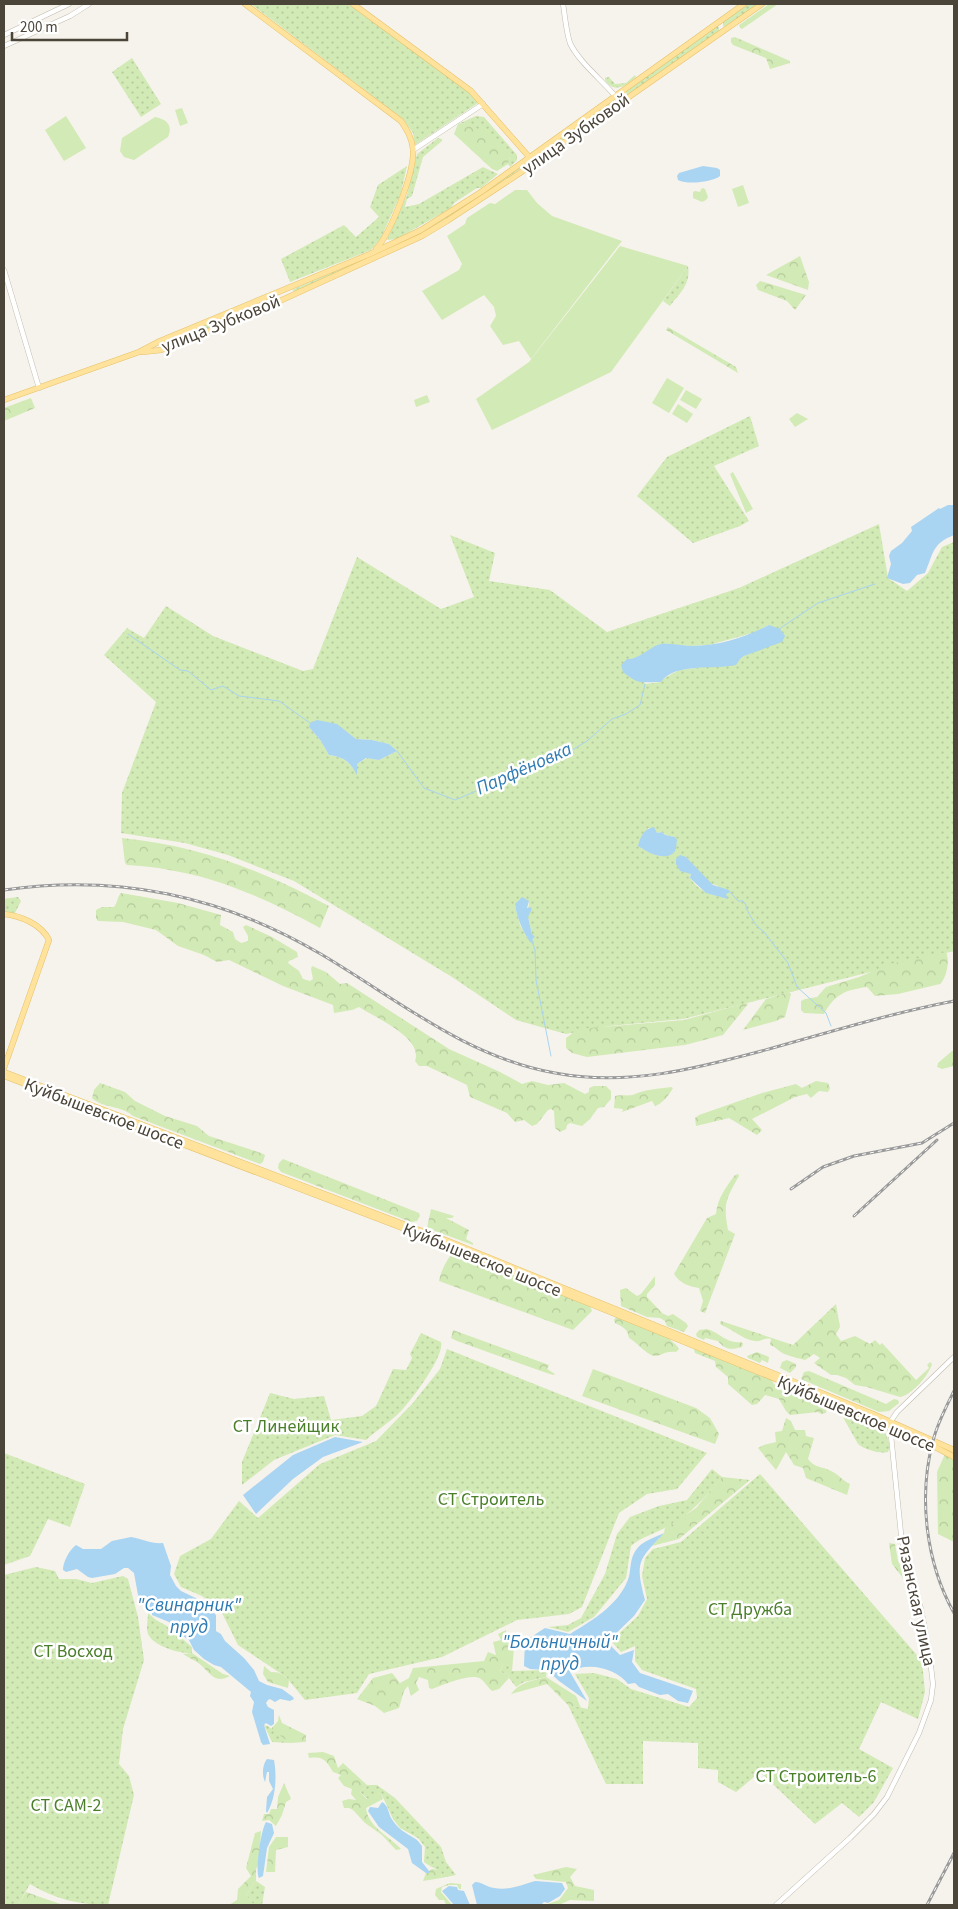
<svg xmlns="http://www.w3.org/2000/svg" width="958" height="1909" font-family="'Source Sans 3',sans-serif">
  <defs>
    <pattern id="grass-dots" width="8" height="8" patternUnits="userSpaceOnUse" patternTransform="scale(1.25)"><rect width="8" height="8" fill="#d2eab5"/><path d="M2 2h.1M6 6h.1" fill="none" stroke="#b6ca9c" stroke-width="1.8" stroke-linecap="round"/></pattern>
    <pattern id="forest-crowns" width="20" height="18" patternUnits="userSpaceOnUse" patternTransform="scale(1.25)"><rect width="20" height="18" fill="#d2eab5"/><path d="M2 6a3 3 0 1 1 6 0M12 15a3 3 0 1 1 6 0" fill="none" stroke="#b6ca9c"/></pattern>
  </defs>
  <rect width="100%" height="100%" fill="#f6f3ec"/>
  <g fill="url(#grass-dots)" fill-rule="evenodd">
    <path d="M 251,4 L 348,4 L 470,93 L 478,103 L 415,145 L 413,133 L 403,119 Z"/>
    <path d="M 747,4 L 760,4 L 724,27 L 723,26 L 723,21 Z"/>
    <path d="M 716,26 L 718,26 L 720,32 L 628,95 L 626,93 L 627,90 Z"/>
    <path d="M 132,58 L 161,104 L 141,117 L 112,72 Z"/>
    <path d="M 635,75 L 636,77 C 626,86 614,94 605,80 L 605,78 L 609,77 L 615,84 L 626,83 Z"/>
    <path d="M 611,102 L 613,105 L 611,107 L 545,152 L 545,150 Z"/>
    <path d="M 476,116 L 484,117 L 517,155 L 517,160 L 510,167 L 508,164 L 510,157 L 464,123 L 458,124 Z"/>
    <path d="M 438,138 L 442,139 L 442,141 L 423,157 L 412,196 L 407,199 L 405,207 L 419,204 L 483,167 L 498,174 L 481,188 L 477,188 L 454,203 L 451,208 L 397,239 L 387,240 L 407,195 L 417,154 Z"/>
    <path d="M 524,164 L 522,168 L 444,221 L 422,234 L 392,247 Z"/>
    <path d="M 407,166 L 401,193 L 381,238 L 371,250 L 290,282 L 281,259 L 344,225 L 356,237 L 379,217 L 370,207 L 378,185 Z"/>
    <path d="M 375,254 L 374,256 L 296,292 L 292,290 Z"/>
    <path d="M 688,266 C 691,284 680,293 670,306 L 663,301 Z"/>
    <path d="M 224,316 L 227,318 L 226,321 L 165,346 L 162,346 L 161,344 Z"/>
    <path d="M 750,416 L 759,446 L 714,466 L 749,521 L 740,526 L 693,543 L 637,496 L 667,457 Z"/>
    <path d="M 879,524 L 888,578 L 907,591 L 928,573 L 942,547 L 954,542 L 954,951 L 683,1019 L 609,1026 L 566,1034 L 516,1020 L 452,977 L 294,881 L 228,855 L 185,843 L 121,833 L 122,793 L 156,702 L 104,655 L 127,628 L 144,638 L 166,606 L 213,636 L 303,671 L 313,669 L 357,557 L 441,609 L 474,597 L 450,535 L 495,553 L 489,581 L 550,590 L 607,632 L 739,588 ZM 769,625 L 771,645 L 744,656 L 729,666 L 719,665 L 679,670 L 663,679 L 661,682 L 645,684 L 632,659 L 646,653 L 660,644 L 692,646 L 709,645 L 753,633 ZM 309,727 L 347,732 L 356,739 L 372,740 L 389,744 L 397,751 L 379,760 L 367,758 L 357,764 L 357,774 C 348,760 344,758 329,755 L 321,741 ZM 648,828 L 652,828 L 657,833 L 662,832 L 665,835 L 675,837 L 674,852 C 663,861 652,853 641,848 ZM 686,857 L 710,883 L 718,886 L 721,896 C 707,895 698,889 690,878 L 691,874 C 685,871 681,872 678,866 ZM 520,899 L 529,902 L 528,917 L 532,934 L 528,939 L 520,925 L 515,905 Z"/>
    <path d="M 18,897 L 21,901 L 15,913 L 4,911 L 4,899 Z"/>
    <path d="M 421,1333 L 441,1342 C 445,1356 411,1401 400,1412 C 390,1422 377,1430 366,1440 L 335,1435 L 274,1460 L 242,1485 L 242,1462 L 270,1393 L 294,1399 L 324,1396 L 331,1420 L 362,1416 L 376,1406 L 393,1369 L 406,1370 L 412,1358 L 410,1354 Z"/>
    <path d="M 447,1349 L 707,1453 L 677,1489 L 647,1494 L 619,1513 L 582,1607 L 569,1614 L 517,1620 L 442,1657 L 369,1674 L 357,1693 L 305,1700 L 286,1677 L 238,1645 L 220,1609 L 202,1596 L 181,1587 L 174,1574 L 180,1556 L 211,1539 L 239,1501 L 258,1518 L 320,1464 L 376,1441 L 412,1404 L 440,1369 Z"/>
    <path d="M 841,1407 C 860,1415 883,1418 888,1440 C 890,1445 890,1447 888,1452 C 880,1454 865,1450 858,1444 L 839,1410 Z"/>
    <path d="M 4,1453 L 85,1484 L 70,1527 L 48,1519 L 30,1556 L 4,1565 Z"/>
    <path d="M 712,1469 L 722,1477 C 705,1498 690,1515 665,1528 C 652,1535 643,1536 631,1546 L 626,1578 L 594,1617 L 568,1632 L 548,1627 L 568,1625 L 581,1618 L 605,1574 L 617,1534 L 630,1517 L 659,1506 L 687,1500 Z"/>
    <path d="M 760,1474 L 922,1661 L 925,1692 L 918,1719 L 881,1702 L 859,1749 L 893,1768 L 874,1802 L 859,1817 L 842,1803 L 815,1824 L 760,1772 L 736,1792 L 718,1782 L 718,1770 L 698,1768 L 698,1743 L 643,1741 L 643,1784 L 606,1784 L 568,1705 L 588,1709 L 589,1698 L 575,1674 L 594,1673 L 617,1679 L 631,1689 L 689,1707 L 697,1698 L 696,1689 L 642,1670 L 635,1661 L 635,1646 L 621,1652 L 611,1641 L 638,1616 L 647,1599 L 642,1576 L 645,1558 L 653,1549 L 681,1542 Z"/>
    <path d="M 36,1567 L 55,1571 L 59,1579 L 76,1579 L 92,1583 L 123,1576 L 128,1579 L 138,1617 L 144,1660 L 123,1729 L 119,1764 L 129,1776 L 134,1795 L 108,1905 C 80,1905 54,1899 30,1884 L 18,1905 L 4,1905 L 4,1575 Z"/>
    <path d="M 148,1613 L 156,1620 L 167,1626 L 172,1634 L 179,1636 L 192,1647 L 192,1653 C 180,1654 153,1646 148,1634 C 146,1628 148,1619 148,1613 Z"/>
    <path d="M 503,1664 L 507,1664 L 512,1671 L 547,1670 L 546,1677 L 524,1682 L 516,1687 L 509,1678 L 508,1674 L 500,1672 Z"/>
    <path d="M 264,1725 L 268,1726 L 290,1743 L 272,1742 Z"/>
    <path d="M 367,1785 L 377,1785 L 395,1798 L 441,1847 L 446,1862 L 456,1875 L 441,1878 L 442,1874 C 439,1869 430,1867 424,1862 L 425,1847 L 418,1838 L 400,1828 L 393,1819 L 381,1793 L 368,1799 L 360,1792 Z"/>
    <path d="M 256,1881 L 265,1887 L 262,1905 L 254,1905 L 246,1895 Z"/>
  </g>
  <g fill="url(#forest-crowns)">
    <path d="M 769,4 L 778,4 L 742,29 L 740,28 L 739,25 Z"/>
    <path d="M 735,37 L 790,61 L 790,63 L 770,69 L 766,58 L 733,45 L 731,42 L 731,38 Z"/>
    <path d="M 464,123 L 492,135 L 510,157 L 508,164 L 497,171 L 492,169 L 454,134 L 458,124 Z"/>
    <path d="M 800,256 L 809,282 L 808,290 L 766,275 Z"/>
    <path d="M 760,281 L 806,295 L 795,310 L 787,301 L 758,290 L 756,285 Z"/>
    <path d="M 668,327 L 736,367 L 738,373 L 666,330 Z"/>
    <path d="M 31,398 L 35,408 L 4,421 L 4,408 Z"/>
    <path d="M 122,838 C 200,846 261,870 329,906 L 320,928 C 275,903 221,878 169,870 C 155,867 141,866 127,865 L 125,863 Z"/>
    <path d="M 121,893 L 178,903 L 221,915 L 220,925 L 233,932 L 235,939 L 241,943 L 248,941 L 248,936 L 243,927 L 246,925 L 272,937 L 297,952 L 298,957 L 289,961 L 288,963 L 299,971 L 303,979 L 310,981 L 313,979 L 311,969 L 312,966 L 326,972 L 340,984 L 347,983 L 449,1049 L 500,1072 L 522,1084 L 532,1081 L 548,1085 L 564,1083 L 585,1094 L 589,1092 L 589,1088 L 594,1086 L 606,1086 L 611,1091 L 611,1099 L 604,1107 L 598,1108 L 590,1119 L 582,1126 L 570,1123 L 567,1125 L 566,1129 L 560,1132 L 555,1128 L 554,1111 L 551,1109 L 548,1110 L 537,1124 L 532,1126 L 524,1120 L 515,1122 L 507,1113 L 470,1097 L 467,1085 L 427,1066 L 419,1066 L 415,1061 C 424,1038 374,1017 359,1007 L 352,1010 L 334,1013 L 333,1005 L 283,986 L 229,960 L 217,962 L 204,955 L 178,946 L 156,930 L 123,922 L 98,921 L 96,918 L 96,910 L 102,907 L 114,907 C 118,902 117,897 121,893 Z"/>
    <path d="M 946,952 C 950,960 947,978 940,984 L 898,994 L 875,996 L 867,987 C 845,990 835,994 824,1014 L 804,1013 L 801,1010 L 801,1001 L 805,999 L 817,997 L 826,987 L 859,977 L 890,964 Z"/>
    <path d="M 789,992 L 791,994 L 785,1017 L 776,1021 L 743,1030 L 766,999 Z"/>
    <path d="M 746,1003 L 748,1004 L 723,1035 L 685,1045 L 587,1057 L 572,1053 L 566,1048 L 566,1038 L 578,1029 L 684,1020 Z"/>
    <path d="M 952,1051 L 954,1051 L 954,1066 L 942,1069 L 937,1067 L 938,1063 Z"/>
    <path d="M 816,1081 L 828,1083 L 830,1088 L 828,1092 L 819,1091 L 811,1098 L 807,1094 L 795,1097 L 752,1119 L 762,1130 L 757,1135 L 729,1118 L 696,1126 L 695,1118 L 699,1115 L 762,1093 L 796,1084 L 802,1088 Z"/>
    <path d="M 100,1083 L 125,1092 L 135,1101 L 165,1116 L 197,1126 L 209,1136 L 261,1153 L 265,1155 L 263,1162 L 260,1164 L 133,1116 C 121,1105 104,1109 92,1098 L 94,1090 Z"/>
    <path d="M 671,1087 L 673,1088 C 669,1095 663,1103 655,1106 L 652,1101 L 622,1112 L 623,1109 L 614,1108 L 615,1096 C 621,1094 629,1097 635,1094 C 648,1089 657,1089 671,1087 Z"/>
    <path d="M 283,1159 L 419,1213 L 420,1216 L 417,1221 L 411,1222 L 281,1172 L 278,1168 L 279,1163 Z"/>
    <path d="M 738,1174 L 739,1176 C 726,1199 723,1203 728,1230 L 735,1234 L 705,1313 L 700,1311 L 703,1301 L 699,1288 C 688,1286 681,1284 674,1274 L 707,1218 L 716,1214 C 717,1199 726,1187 735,1175 Z"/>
    <path d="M 431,1209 L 454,1216 L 452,1218 L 446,1218 L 469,1230 L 466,1239 L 473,1243 L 473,1245 L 427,1228 Z"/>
    <path d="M 455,1251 L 590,1306 L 592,1311 L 573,1330 L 439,1281 C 440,1273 448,1256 455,1251 Z"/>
    <path d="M 655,1276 L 655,1285 L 647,1294 L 647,1297 L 662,1313 L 668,1316 L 673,1314 L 686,1323 L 688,1326 L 684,1332 L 667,1326 L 665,1321 L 660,1318 L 647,1317 L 621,1306 L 620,1290 L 626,1288 L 637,1296 L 641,1294 Z"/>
    <path d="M 836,1304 L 840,1327 L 836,1334 L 841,1341 L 855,1336 L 870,1344 L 875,1340 L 880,1345 L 882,1343 L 916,1380 L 929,1368 L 927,1365 L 930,1362 L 932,1364 C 929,1375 912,1395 900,1397 L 867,1387 L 855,1385 L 846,1378 L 837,1375 L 831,1375 L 814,1363 L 820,1358 L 814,1354 L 805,1360 C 798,1358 787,1356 781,1352 C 776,1349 776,1347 770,1345 L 771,1339 C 764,1337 762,1342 755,1341 C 741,1339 733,1329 721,1325 L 720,1323 L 721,1321 L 793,1345 Z"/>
    <path d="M 616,1317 L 669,1338 C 672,1343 676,1343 679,1349 L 676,1352 C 665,1351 663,1355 656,1356 C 647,1356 637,1342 629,1338 C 628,1329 623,1327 615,1323 L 614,1320 Z"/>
    <path d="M 707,1329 C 720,1333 727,1344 741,1342 L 743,1344 L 742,1347 C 731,1350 725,1350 718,1341 L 705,1338 L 704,1340 L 697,1337 L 696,1334 L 699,1330 Z"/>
    <path d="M 453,1330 L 549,1365 L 547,1369 L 555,1374 L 553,1375 L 541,1371 L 457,1341 L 451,1338 Z"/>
    <path d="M 695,1348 L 771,1379 C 777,1390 782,1391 794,1392 L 797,1390 L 827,1402 L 826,1413 L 821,1414 L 818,1412 L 790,1415 L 786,1411 L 779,1399 L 765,1395 L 757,1404 L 752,1405 L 728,1384 L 728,1377 L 716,1367 L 715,1361 L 695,1353 L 694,1350 Z"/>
    <path d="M 757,1352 L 769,1357 L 768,1363 L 762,1360 L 760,1363 L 748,1358 L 747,1356 Z"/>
    <path d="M 787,1360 L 796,1364 L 796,1367 L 790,1373 L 780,1368 L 782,1362 Z"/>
    <path d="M 593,1369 L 696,1408 L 710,1418 L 719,1434 L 715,1444 L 582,1396 Z"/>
    <path d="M 809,1371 L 886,1404 L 894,1399 L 898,1400 L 899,1403 L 889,1411 L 879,1412 L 803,1380 L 801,1379 L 804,1372 Z"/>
    <path d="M 786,1418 L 791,1421 L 795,1430 L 805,1430 L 806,1436 L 814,1438 L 808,1459 C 816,1469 823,1466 833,1472 C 839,1475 843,1481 850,1484 L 847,1495 L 806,1478 L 803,1468 L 794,1465 L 786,1452 L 776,1470 L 758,1448 C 764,1444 769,1444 776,1442 L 775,1432 L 782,1431 Z"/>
    <path d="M 945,1454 L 954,1461 L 954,1542 L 938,1534 L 937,1472 Z"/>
    <path d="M 722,1477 L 750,1480 L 679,1539 L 652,1546 L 664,1533 L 665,1528 L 696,1508 Z"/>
    <path d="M 889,1543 L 895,1544 L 898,1561 L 905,1574 L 903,1578 L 892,1564 Z"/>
    <path d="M 506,1630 L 506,1638 L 515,1636 L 512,1671 L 507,1664 L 503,1664 L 500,1672 L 508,1674 L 509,1678 L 499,1689 L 492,1691 C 488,1688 485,1682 481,1679 C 471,1672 444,1685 432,1689 L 429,1688 L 428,1680 L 419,1677 L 416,1683 L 419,1690 L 411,1696 L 408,1686 L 404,1691 L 399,1708 L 384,1713 L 375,1706 L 357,1699 L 373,1678 L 392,1673 L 400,1683 L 409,1678 L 413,1668 L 484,1661 L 488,1652 L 496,1655 L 493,1642 L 501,1640 L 498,1634 Z"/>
    <path d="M 192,1653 L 223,1674 L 230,1676 C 213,1685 210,1671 197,1662 C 192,1659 187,1657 183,1654 Z"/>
    <path d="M 264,1666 L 271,1672 C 279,1672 284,1674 289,1681 L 288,1688 L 268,1682 L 263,1674 Z"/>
    <path d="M 546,1677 L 576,1696 L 581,1708 L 568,1705 L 547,1684 L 511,1694 C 520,1682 531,1681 546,1677 Z"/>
    <path d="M 279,1715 L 282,1723 L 306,1735 L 306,1742 L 290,1743 L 271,1729 L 278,1721 Z"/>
    <path d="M 323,1752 L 334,1756 L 338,1768 L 343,1763 L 367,1785 L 360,1792 L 367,1799 L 381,1793 L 383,1799 L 366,1808 C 368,1827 389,1836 401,1849 L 396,1850 L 382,1835 L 365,1823 L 353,1810 L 349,1808 L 344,1808 L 342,1801 L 349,1799 L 356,1800 L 351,1794 L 352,1789 L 344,1786 L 338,1778 L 341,1775 L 333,1772 C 326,1760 323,1756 309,1758 L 308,1753 Z"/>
    <path d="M 284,1783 L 291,1799 L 286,1802 L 282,1815 L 276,1826 L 269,1820 L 262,1821 L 264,1814 L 269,1814 L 271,1809 L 277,1809 L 278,1797 Z"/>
    <path d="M 261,1831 L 259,1864 L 256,1869 L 256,1881 L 246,1895 L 254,1905 L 229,1905 L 237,1900 L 238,1889 L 251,1876 L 246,1868 L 255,1833 Z"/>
    <path d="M 276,1837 L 288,1837 L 288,1847 L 276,1850 L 275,1872 L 266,1872 L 269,1847 Z"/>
    <path d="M 566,1867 L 577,1869 L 570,1877 L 575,1886 L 594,1890 L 594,1901 L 570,1900 L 559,1905 L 545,1905 L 559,1900 L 568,1888 L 566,1882 L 536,1879 L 533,1875 Z"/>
    <path d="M 432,1869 L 440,1870 L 442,1874 L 441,1878 L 423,1881 L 426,1873 Z"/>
    <path d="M 450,1883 L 461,1884 L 461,1889 L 459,1889 L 457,1885 L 449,1885 L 442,1887 L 441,1892 L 452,1905 L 446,1905 L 444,1900 L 439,1900 L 435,1895 L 436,1889 Z"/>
    <path d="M 26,1892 L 63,1905 L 18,1905 Z"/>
  </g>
  <g fill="#d2eab5">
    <path d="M 182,108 L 188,123 L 180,126 L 175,110 Z"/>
    <path d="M 66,116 L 86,148 L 64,161 L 45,130 Z"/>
    <path d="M 155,117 C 167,119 173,126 168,137 L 134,160 L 124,157 L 120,151 L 122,138 Z"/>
    <path d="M 743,185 L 749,203 L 738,207 L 732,189 Z"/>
    <path d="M 703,188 L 705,189 L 708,197 L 706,200 L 702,202 L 693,198 L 693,192 L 695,191 L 700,192 L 701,189 Z"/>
    <path d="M 515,190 L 527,190 L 537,203 L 552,216 L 622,241 L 531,359 L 519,341 L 503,345 L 490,326 L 496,316 L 494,307 L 484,295 L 442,320 L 422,291 L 459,270 L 462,264 L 447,236 L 465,224 L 467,218 L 490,203 L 495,204 Z"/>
    <path d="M 620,246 L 688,266 L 611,372 L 492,430 L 476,399 L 529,362 Z"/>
    <path d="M 667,378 L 684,388 L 669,413 L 652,403 Z"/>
    <path d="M 686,390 L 702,399 L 696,409 L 680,400 Z"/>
    <path d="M 427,395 L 430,402 L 416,407 L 414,400 Z"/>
    <path d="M 678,404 L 693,414 L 687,423 L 672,414 Z"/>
    <path d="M 797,413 L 808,419 L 795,427 L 789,419 Z"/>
    <path d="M 733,472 L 753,509 L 746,513 L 730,474 Z"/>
  </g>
  <g fill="#a9d4f2">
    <path d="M 703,166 L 717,168 L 720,170 L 720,176 C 712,182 688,185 678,180 L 677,176 L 679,173 Z"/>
    <path d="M 948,505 L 954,505 L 954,535 C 932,544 934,552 925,573 L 917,575 L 910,583 L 903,584 L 887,578 L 891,564 L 889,556 L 891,551 L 902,543 L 912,531 L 911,527 L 939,508 L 940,509 Z"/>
    <path d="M 769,625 L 780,629 L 785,636 L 782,642 L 744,656 L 740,659 L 736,665 C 715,670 675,662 661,682 C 641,682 639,685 623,672 L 621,665 L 627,659 C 639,660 652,645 661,644 C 671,643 682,646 692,646 C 719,646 746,637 769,625 Z"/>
    <path d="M 317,720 L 337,724 L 356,739 L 372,740 L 389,744 L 397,751 L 379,760 L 366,758 L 357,764 L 357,775 C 350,761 343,757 329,755 L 321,741 L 309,727 L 310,723 Z"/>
    <path d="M 654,827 L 657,833 L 662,832 L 665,835 L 675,837 L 677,840 C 676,844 677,848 675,851 C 666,863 647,852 638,846 C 641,835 644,829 654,827 Z"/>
    <path d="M 680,855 L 686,857 L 713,885 L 729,890 L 730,892 L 726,894 L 728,899 L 706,893 L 690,878 L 691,874 L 680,871 L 676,864 L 676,859 Z"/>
    <path d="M 522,897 L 529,901 L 527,908 L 530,907 L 532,909 L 528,917 L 532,934 L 535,937 L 533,938 L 532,942 L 530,942 C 522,930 517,918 515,904 Z"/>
    <path d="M 335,1437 L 363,1442 L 323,1457 L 293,1479 L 256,1514 L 243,1495 L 293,1455 Z"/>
    <path d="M 664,1533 C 638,1561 635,1561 645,1600 L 634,1616 L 607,1642 L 620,1655 L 634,1650 L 632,1662 L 640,1673 L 693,1691 L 688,1703 L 678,1701 L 668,1694 L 660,1695 L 639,1687 L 635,1683 L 628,1684 C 617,1668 586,1661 570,1672 L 587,1701 L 559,1681 L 547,1670 L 530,1669 L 524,1666 L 525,1641 L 545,1628 L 570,1634 C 591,1621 617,1606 627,1582 C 630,1576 630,1569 631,1563 C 635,1543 647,1541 664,1533 Z"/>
    <path d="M 131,1537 C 143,1539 151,1544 163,1543 L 171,1566 L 170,1575 L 176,1586 L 181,1591 L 208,1604 L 210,1609 L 216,1615 L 216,1631 L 221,1634 L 225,1641 L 244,1658 L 254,1670 L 259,1681 L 267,1685 L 282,1689 L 293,1697 L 294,1699 L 290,1701 L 280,1699 L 275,1702 L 270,1699 L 268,1700 L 266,1703 L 268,1707 L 274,1710 L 274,1724 L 271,1726 L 266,1723 L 264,1725 L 270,1744 L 263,1745 L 261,1742 L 252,1712 L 254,1702 L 250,1696 L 251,1692 L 221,1667 L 214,1665 L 204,1659 L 194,1650 L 189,1640 L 174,1630 L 169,1622 L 152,1615 L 152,1611 L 138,1595 L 134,1573 L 128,1568 L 124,1568 L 115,1574 L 92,1578 L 88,1577 L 77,1569 L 66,1572 L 63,1570 C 63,1562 69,1550 76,1545 L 83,1549 L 101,1549 L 112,1541 Z"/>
    <path d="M 267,1759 L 274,1760 C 277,1777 276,1798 267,1813 L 266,1811 L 267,1797 L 273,1789 L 269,1781 L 269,1772 L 267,1772 L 265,1782 C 262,1776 262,1765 267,1759 Z"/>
    <path d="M 382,1802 C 389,1805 388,1815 393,1821 C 399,1830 406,1833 414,1838 C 418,1840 420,1844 422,1846 L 422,1862 L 429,1871 L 429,1873 L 426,1873 L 412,1863 L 408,1849 L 379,1827 L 368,1811 L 370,1807 L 378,1808 Z"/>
    <path d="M 266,1822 L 272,1824 L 274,1833 L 267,1848 L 263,1876 L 259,1878 C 255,1871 261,1829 266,1822 Z"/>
    <path d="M 535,1881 L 562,1883 L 565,1889 L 560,1896 L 548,1903 L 544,1902 L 541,1905 L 477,1905 L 472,1885 L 475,1882 C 482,1882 487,1887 494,1888 C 508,1891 522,1885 535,1881 Z"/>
    <path d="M 449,1886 L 457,1887 L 458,1890 L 464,1891 L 470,1905 L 454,1905 L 442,1891 Z"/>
  </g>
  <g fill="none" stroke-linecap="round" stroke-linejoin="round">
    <g stroke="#a9d4f2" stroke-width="1">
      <path d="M 779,629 L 818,603 L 875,584"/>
      <path d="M 128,634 L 180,670 L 188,671 L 211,690 L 223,686 L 239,696 L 279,701 L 310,723"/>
      <path d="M 397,751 L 424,788 L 455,800 L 569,752 L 587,741 L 612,719 L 626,714 L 640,705 L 645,684"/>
      <path d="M 730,892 L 738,901 L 743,901 L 746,905 L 746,908 C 751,917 755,926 764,932 L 788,963 L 797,987 L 826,1013 L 831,1026"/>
      <path d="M 532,941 L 535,950 L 536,980 L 551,1056"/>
    </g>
    <g stroke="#c2bbae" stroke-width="5.5">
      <g id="minor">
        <path d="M 563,4 C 565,16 566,31 570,43 C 579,63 608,85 621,103"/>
        <path d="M 4,35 L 69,4"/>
        <path d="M 4,46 L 70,16 L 89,4"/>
        <path d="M 413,150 L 483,104"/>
        <path d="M 4,270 L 39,388"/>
        <path d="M 891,1421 L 897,1412 L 954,1357"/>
        <path d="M 776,1905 L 850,1838 L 874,1814 L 887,1797 L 919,1733 L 931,1700 L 933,1684 L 929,1650 L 921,1609 L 905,1557 L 901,1534 L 890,1426"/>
      </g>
    </g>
    <g stroke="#e6c16a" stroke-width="6">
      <g id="major">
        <path d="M 245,4 L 401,121 C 407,130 412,138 413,149 C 415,171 391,233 376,249"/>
        <path d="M 353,4 L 471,91 L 531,159"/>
        <path d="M 142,352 L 161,350 L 249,315 L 422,236 L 447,221 L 520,173 L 762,4"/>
        <path d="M 4,400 L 139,352 L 160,341 L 370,254 L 421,230 L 481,192 L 744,4"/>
        <path d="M 4,914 C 21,916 41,924 49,940 L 4,1068"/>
        <path d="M 4,1072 L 448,1241 L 873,1414 L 954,1450"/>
        <path d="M 4,1076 L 418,1234 L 877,1420 L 924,1441 L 954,1457"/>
      </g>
    </g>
    <use href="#minor" stroke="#fff" stroke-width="4.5"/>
    <use href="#major" stroke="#ffe39c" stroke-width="5"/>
    <g stroke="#9a9a9a" stroke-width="3">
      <g id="rail">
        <path d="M 4,890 C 117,874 220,895 319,953 C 396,998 465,1057 555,1073 C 629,1087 698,1068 769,1049 C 830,1032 892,1013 954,1001"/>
        <path d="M 791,1189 L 823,1167 L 854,1156 L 922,1143 L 954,1123"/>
        <path d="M 854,1216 L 937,1140"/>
        <path d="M 954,1391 C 946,1407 937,1424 933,1441 C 918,1497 926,1563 954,1613"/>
        <path d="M 927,1905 L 954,1853"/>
      </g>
    </g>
    <use href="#rail" stroke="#fff" stroke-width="1" stroke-dasharray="4" stroke-linecap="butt"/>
  </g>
  <g text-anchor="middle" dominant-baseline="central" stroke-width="5" stroke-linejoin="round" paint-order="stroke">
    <g font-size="18" fill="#4b4439" stroke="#fff">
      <text transform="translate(576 134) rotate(-35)">улица Зубковой</text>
      <text transform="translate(221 324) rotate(-22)">улица Зубковой</text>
      <text transform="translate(104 1114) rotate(21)">Куйбышевское шоссе</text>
      <text transform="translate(482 1260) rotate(22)">Куйбышевское шоссе</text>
      <text transform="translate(856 1414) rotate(23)">Куйбышевское шоссе</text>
      <text transform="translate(916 1601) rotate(78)">Рязанская улица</text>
    </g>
    <g font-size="18" fill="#4a7f2a" stroke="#fff">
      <text x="286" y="1426">СТ Линейщик</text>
      <text x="491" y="1499">СТ Строитель</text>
      <text x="750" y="1609">СТ Дружба</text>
      <text x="73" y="1651">СТ Восход</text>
      <text x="816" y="1776">СТ Строитель-6</text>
      <text x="66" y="1805">СТ САМ-2</text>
    </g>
    <g font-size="19" font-style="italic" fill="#2e7ab2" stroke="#fff">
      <text transform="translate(524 769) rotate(-24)">Парфёновка</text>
      <text x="189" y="1605">"Свинарник"<tspan x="189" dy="22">пруд</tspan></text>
      <text x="560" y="1642">"Больничный"<tspan x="560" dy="22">пруд</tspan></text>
    </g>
  </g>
  <rect width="958" height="1909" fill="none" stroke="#4b4439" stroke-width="10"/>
  <path d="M12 32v8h115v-8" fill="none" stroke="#4b4439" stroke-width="2.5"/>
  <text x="20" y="32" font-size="15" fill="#4b4439" stroke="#ffffff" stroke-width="4" paint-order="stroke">200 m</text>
</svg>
